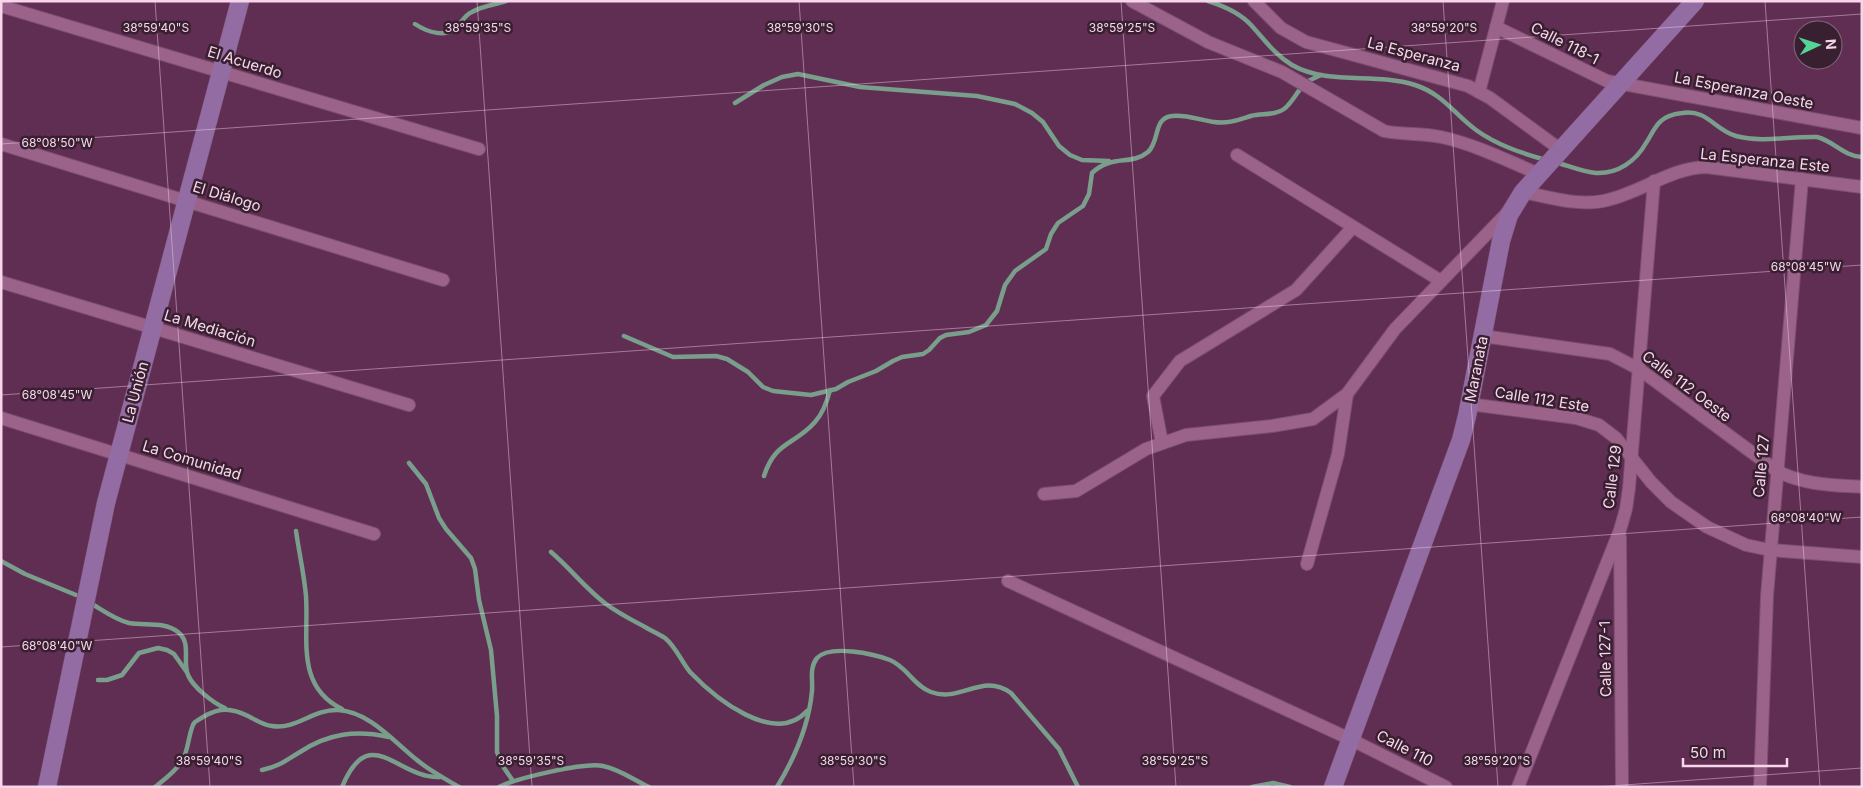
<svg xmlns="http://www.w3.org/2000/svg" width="1863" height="788" font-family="Inter,sans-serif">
  <rect width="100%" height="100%" fill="#612e53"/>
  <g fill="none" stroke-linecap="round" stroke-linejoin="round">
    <g stroke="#799e8c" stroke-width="4.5">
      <path d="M 1208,1 C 1224,6 1240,13 1251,25 C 1264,39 1275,55 1292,65 C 1329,86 1375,72 1415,85 C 1443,94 1454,114 1476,130 C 1497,145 1521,153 1546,160"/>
      <path d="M 415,24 C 427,32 447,39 458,26 C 463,20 465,15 472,12 C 482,6 494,5 506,1"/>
      <path d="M 1306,82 L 1321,75"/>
      <path d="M 735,103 L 764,85 L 782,77 L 798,74 L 860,87 L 977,96 L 1015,104 L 1032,113 L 1043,122 L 1059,146 L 1070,155 L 1082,160 L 1109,161"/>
      <path d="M 1555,162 C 1569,166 1583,172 1596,173 C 1618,174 1636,161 1646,143 C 1651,136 1654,127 1661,121 C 1666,116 1674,114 1682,113 C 1708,109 1714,130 1736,136 C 1762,143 1791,136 1817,137 C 1834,141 1843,156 1862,157"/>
      <path d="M 624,336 L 673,357 L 716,356 L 727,359 L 748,372 L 763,387 L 773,391 L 811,395 L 836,389 L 848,382 L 876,371 L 893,361 L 902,357 L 923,354 L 929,350 L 940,338 L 946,335 L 969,332 L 986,325 L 997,311 L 1005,285 L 1015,271 L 1046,249 L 1051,234 L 1058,223 L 1083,206 L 1089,194 L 1092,173 C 1112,154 1131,166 1148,152 C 1160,141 1153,118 1172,116 C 1185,114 1200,120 1214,122 C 1228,124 1238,120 1251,116 C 1262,113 1274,116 1284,109 C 1291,104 1296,94 1301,88"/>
      <path d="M 409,463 L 426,484 L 439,518 L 446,529 L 471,558 L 475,569 L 479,600 L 491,650 L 497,716 L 497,752 L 502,765 L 513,781"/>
      <path d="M 764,476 C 775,441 795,445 815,422 C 823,413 827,402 830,390"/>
      <path d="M 296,531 C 299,552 304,574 306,596 C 309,638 295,686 342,709"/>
      <path d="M 551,552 C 570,568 586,589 606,604 C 618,613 632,620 645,627 C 652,631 659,634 665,638 C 676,647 681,661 690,672 C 714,697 774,747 807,711"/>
      <path d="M 1,561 L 25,574 L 76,595"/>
      <path d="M 92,604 C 104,611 116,620 129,623 C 145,626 164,621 178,632 C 192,643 182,661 188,675 C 193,687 213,703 225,708"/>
      <path d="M 98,680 L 107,680 L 122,675 L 139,653 L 158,648 L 167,650 L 174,654 L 186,671"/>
      <path d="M 262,770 C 280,766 285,761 300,752 C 329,733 356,730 389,737"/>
      <path d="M 155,787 C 165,779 175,772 182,761 C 189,751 189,727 195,722 C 214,709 227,705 248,716 C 256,720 263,725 272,726 C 296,730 313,709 338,710 C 370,712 393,741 417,760 C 430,771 444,778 459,787"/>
      <path d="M 342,787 C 370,720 397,779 440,777"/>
      <path d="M 499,787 C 517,778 585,762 603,766 C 619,769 634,780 649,787"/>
      <path d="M 777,787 C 794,759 809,724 812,691 C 813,680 809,668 817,658 C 830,644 874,654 890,660 C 907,667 914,686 931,692 C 961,703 982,672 1011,693 L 1059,749 L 1078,787"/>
      <path d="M 1252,787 L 1273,783 L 1290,787"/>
    </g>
    <g stroke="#7a4e6e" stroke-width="14">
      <g id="street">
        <path d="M 1132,1 L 1208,42 L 1282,72 L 1384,131 C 1403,135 1422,133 1441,137 C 1474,144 1508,161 1539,174"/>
        <path d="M 1254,1 L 1281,28 L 1306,42 L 1468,86 L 1490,98 L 1561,150"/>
        <path d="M 1,6 L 479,149"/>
        <path d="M 1496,27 L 1607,81 L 1862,128"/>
        <path d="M 1479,92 L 1503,1"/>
        <path d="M 1,144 L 443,280"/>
        <path d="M 1237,155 L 1441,281"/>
        <path d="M 1523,192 C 1548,197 1577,206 1603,201 C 1640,194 1669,168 1706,167 L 1862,187"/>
        <path d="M 1,282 L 409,405"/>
        <path d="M 1483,336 L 1610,354 L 1639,369 L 1777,471 C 1804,485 1832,485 1862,487"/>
        <path d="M 1469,404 L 1576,418 L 1599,425 L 1616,438 L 1651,482 L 1671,502 L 1707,527 L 1746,545 L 1770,550 L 1862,557"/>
        <path d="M 1,418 L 374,534"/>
        <path d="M 1162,443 L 1153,396 L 1180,361 L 1296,290 L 1353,227"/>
        <path d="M 1044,494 L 1076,491 L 1146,449 L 1186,435 L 1272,426 L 1313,419 L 1347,394 L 1395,329 L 1509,211"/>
        <path d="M 1620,537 L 1622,787"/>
        <path d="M 1307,564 L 1338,454 L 1347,394"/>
        <path d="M 1008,581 L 1350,739 L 1446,787"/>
        <path d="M 1518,787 L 1620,530 L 1626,509 L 1629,488 L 1654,181"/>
        <path d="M 1760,787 L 1767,596 L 1802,179"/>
      </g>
    </g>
    <g stroke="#7a4e6e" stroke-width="19">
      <g id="secondary">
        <path d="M 47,787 L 106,503 L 240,1"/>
        <path d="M 1333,787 L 1461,440 L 1467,416 L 1501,241 L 1509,215 L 1523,192 L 1695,1"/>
      </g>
    </g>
    <use href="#street" stroke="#9c638a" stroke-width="12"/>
    <use href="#secondary" stroke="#926ca3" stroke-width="18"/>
  </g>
  <path fill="none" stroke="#f7d6eb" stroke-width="1" stroke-opacity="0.45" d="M 155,1 L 210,787M 477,1 L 532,787M 799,1 L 854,787M 1121,1 L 1176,787M 1443,1 L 1498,787M 1765,1 L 1820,787M 1,144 L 1862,14M 1,395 L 1862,265M 1,647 L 1862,517M 1596,787 L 1862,768"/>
  <g text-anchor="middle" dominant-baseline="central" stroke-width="5" stroke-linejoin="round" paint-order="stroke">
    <g font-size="15" fill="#f7d6eb" stroke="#382031">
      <text transform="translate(1565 43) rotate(27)">Calle 118-1</text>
      <text transform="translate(1414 54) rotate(15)">La Esperanza</text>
      <text transform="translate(245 62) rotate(17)">El Acuerdo</text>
      <text transform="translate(1744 90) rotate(11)">La Esperanza Oeste</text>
      <text transform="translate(1765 160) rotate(6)">La Esperanza Este</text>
      <text transform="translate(227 196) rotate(17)">El Diálogo</text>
      <text transform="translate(210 328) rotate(17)">La Mediación</text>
      <text transform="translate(1476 369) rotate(-79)">Maranata</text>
      <text transform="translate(1687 386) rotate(37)">Calle 112 Oeste</text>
      <text transform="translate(135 392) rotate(-75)">La Unión</text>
      <text transform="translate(1542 399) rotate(9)">Calle 112 Este</text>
      <text transform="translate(192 460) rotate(17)">La Comunidad</text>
      <text transform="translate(1761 466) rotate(-85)">Calle 127</text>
      <text transform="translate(1612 477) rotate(-83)">Calle 129</text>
      <text transform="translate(1605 659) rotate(-91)">Calle 127-1</text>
      <text transform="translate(1405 748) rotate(27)">Calle 110</text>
    </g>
  </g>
  <g font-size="12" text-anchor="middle" fill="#f7d6eb" stroke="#382031" stroke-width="5" stroke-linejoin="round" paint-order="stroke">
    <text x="156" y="32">38°59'40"S</text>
    <text x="478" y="32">38°59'35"S</text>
    <text x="800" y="32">38°59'30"S</text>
    <text x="1122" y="32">38°59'25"S</text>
    <text x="1444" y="32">38°59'20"S</text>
    <text x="57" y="147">68°08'50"W</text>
    <text x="1806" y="271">68°08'45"W</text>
    <text x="57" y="399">68°08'45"W</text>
    <text x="1806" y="522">68°08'40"W</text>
    <text x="57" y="650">68°08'40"W</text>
    <text x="209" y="765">38°59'40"S</text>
    <text x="531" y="765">38°59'35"S</text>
    <text x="853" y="765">38°59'30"S</text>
    <text x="1175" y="765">38°59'25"S</text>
    <text x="1497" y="765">38°59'20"S</text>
  </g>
  <rect width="1863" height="788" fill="none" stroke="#f7d6eb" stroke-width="5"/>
  <g transform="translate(1818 45) rotate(86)"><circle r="24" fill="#382031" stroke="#84697b"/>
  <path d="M0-4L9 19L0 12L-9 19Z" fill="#54d396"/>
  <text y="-8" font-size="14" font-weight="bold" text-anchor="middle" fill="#f7d6eb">N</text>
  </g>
  <path d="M1683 758v8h104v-8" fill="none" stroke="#f7d6eb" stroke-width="2.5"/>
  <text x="1690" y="758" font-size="15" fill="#f7d6eb" stroke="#382031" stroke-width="4" paint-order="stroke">50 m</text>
</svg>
